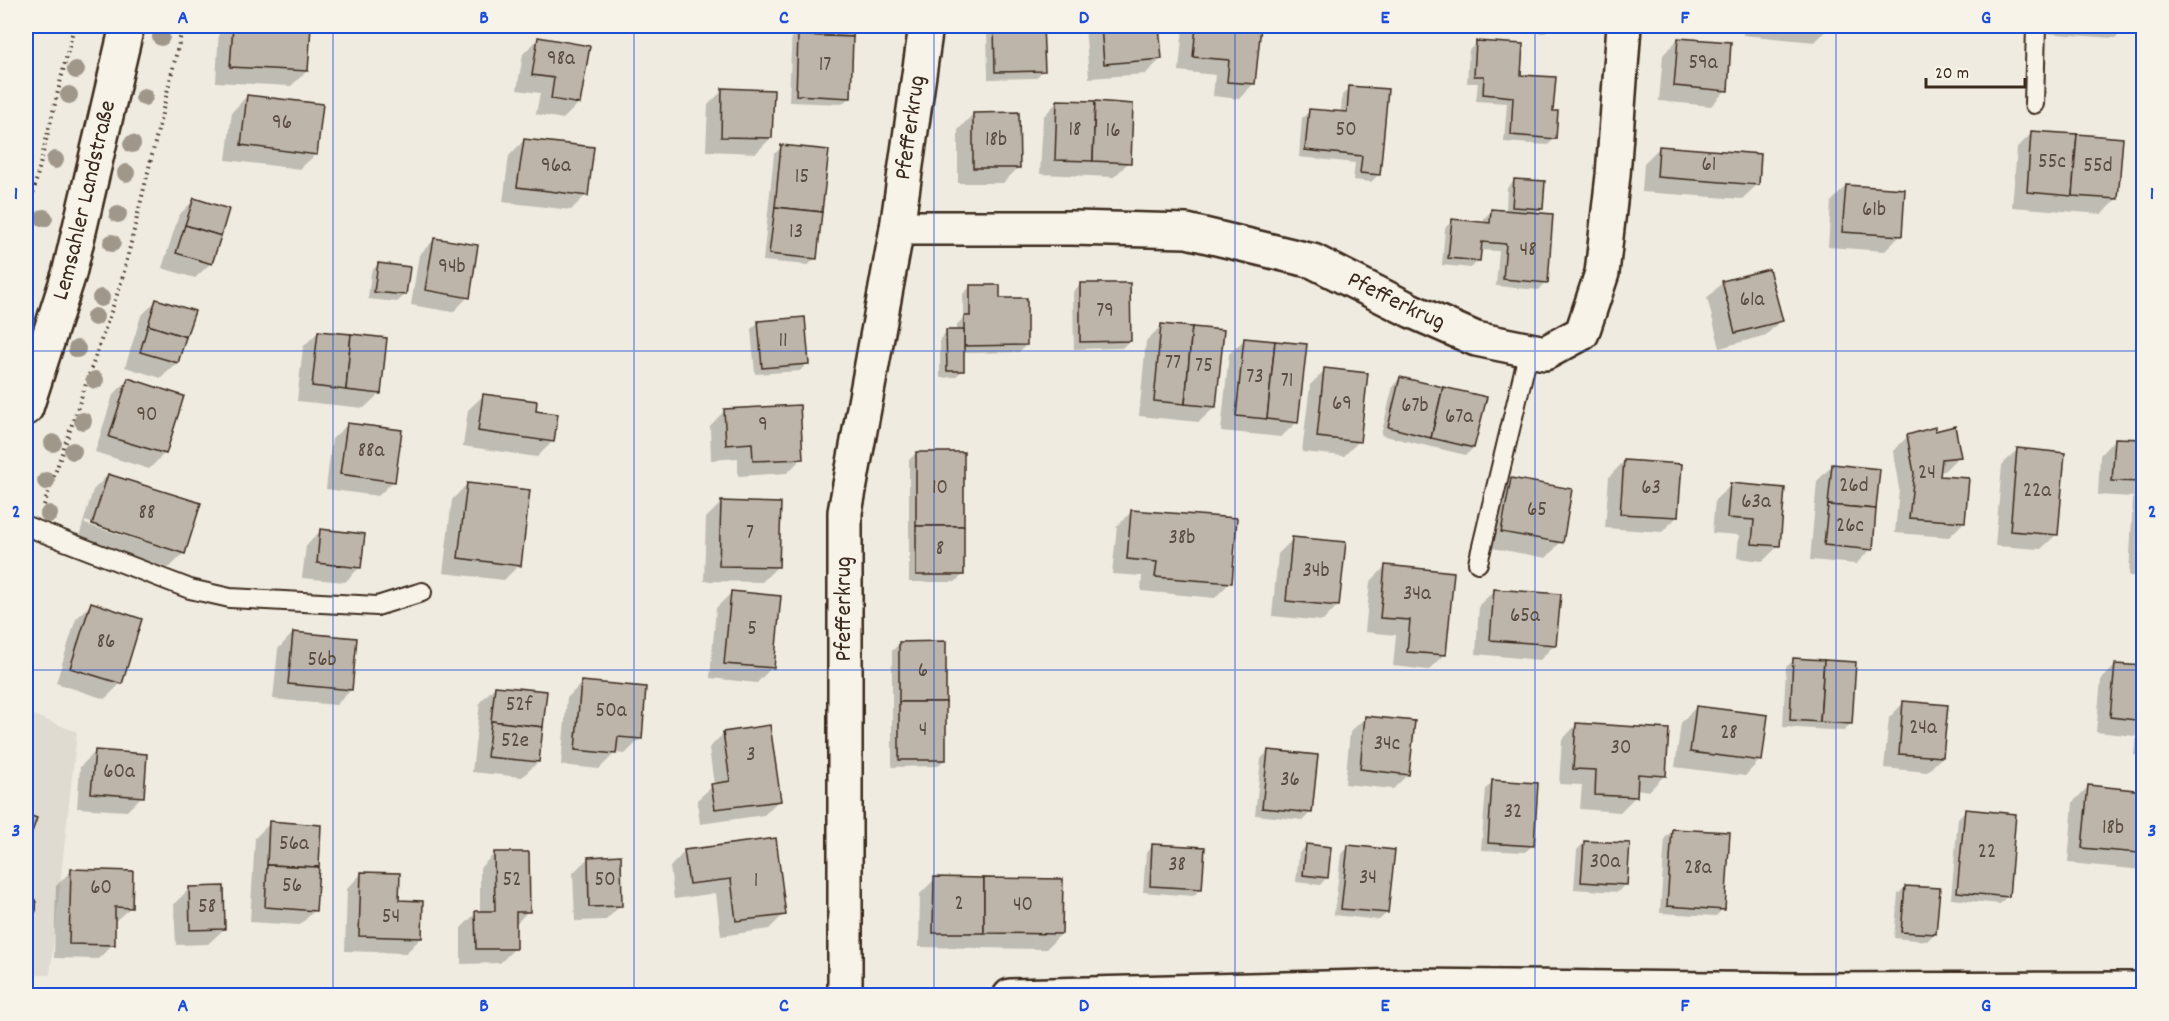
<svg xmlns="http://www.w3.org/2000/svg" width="2169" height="1021" font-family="Dekko,sans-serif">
  <rect width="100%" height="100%" fill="#efebe0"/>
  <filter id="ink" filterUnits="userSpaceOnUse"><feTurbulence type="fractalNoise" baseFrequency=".0167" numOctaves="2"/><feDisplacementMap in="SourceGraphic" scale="12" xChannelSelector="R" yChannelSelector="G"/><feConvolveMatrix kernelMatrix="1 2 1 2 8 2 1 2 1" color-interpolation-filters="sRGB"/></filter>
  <g filter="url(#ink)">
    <path fill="#e0dbd0" d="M 26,712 L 77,732 L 50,975 L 26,975 Z"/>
    <g fill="#0003" fill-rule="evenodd">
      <path d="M 222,26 L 309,26 L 307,71 L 291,86 L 216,82 L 219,29 Z"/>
      <path d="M 460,26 L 487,26 L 481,31 L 460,28 Z"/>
      <path d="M 792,26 L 852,26 L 850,97 L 842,104 L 789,102 Z"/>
      <path d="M 987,26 L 1042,26 L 1043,70 L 1036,78 L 988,79 Z"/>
      <path d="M 1085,26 L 1158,26 L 1161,59 L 1145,74 L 1089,78 Z"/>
      <path d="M 1183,26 L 1260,26 L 1254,83 L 1239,99 L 1213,96 L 1215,75 L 1179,71 Z"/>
      <path d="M 1358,26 L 1377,26 L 1371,29 L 1361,28 Z"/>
      <path d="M 1512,26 L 1552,26 L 1545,33 L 1511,30 Z"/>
      <path d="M 1744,26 L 1830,26 L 1815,42 L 1743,35 Z"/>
      <path d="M 2044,26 L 2127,26 L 2115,38 L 2043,33 Z"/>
      <path d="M 538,39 L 578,104 L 563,119 L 536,114 L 540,93 L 517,90 L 523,54 Z"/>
      <path d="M 1678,39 L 1726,90 L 1711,106 L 1659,101 L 1663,55 Z"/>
      <path d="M 1477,43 L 1552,112 L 1555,138 L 1548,145 L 1504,142 L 1507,103 L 1476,101 L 1478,83 L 1467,83 L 1469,50 Z"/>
      <path d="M 1350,88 L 1379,174 L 1371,182 L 1353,180 L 1355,163 L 1299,157 L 1302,118 L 1310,111 L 1341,113 L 1342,95 Z"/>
      <path d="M 723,90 L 771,138 L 756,153 L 706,151 L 708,105 Z"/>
      <path d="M 247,96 L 316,154 L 300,169 L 226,160 L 232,112 Z"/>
      <path d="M 1058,101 L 1129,162 L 1114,177 L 1040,174 L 1043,117 Z"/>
      <path d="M 973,114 L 1018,168 L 1003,183 L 958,183 L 958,130 Z"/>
      <path d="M 2032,133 L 2117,198 L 2102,214 L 2012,207 L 2017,148 Z"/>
      <path d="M 524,140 L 586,195 L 571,210 L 503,202 L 509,156 Z"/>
      <path d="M 782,147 L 816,258 L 808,265 L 763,261 L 774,154 Z"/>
      <path d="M 1659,148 L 1758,184 L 1742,199 L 1642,192 L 1644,163 Z"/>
      <path d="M 1515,180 L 1541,208 L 1535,214 L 1546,282 L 1539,290 L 1496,286 L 1499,251 L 1480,250 L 1479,260 L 1471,268 L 1442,265 L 1445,228 L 1452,221 L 1484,224 L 1484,218 L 1492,211 L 1506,212 L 1507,188 Z"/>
      <path d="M 1846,186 L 1900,236 L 1885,251 L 1828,247 L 1831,202 Z"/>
      <path d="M 194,200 L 211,263 L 195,278 L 162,268 L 179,215 Z"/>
      <path d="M 434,240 L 468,297 L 453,312 L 411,305 L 419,255 Z"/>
      <path d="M 378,264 L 405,295 L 397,302 L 368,299 L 371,272 Z"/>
      <path d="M 1722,283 L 1781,320 L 1766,335 L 1720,348 L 1707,298 Z"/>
      <path d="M 1080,285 L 1129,341 L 1122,348 L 1074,349 L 1073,292 Z"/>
      <path d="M 970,287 L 998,300 L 1026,345 L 1019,352 L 963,353 L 963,370 L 955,377 L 940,378 L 940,339 L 947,331 L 957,331 L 957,325 L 963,318 L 963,294 Z"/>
      <path d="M 157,300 L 177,363 L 161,378 L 125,367 L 141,316 Z"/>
      <path d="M 759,322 L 807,363 L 800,371 L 755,374 L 751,329 Z"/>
      <path d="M 1162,325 L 1215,407 L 1199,422 L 1139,416 L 1146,341 Z"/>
      <path d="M 318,332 L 380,393 L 364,408 L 297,401 L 303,347 Z"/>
      <path d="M 1245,339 L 1297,422 L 1281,437 L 1221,431 L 1229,354 Z"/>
      <path d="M 1325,370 L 1359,441 L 1344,456 L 1302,452 L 1310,385 Z"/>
      <path d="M 1400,378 L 1473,448 L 1466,455 L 1381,435 L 1393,386 Z"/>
      <path d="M 128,380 L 182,397 L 164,454 L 149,469 L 95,452 L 113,395 Z"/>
      <path d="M 484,395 L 534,412 L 552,442 L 537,457 L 463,446 L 468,410 Z"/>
      <path d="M 725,410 L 802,458 L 787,473 L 738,476 L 738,458 L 711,460 L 710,426 Z"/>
      <path d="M 348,424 L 394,481 L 378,496 L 326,489 L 332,439 Z"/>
      <path d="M 1908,436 L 1959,456 L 1944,471 L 1939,472 L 1939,477 L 1964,522 L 1949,537 L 1895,533 L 1899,489 L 1893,451 Z"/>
      <path d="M 2115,439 L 2144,441 L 2144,577 L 2129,576 L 2133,497 L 2098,495 L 2100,455 Z"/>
      <path d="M 2017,450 L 2057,534 L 2041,549 L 1995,546 L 2002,465 Z"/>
      <path d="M 916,453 L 963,575 L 955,582 L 909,582 L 909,460 Z"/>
      <path d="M 1624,461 L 1677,517 L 1662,532 L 1605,528 L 1609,477 Z"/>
      <path d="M 1832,466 L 1871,549 L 1856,564 L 1810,560 L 1817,481 Z"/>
      <path d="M 108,475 L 184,553 L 169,568 L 78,540 L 93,490 ZM 85,521 L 177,549 L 177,552 L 85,524 Z"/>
      <path d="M 1511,480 L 1561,542 L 1546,558 L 1487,547 L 1496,495 Z"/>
      <path d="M 467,484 L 519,565 L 504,580 L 443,573 L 452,500 Z"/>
      <path d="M 1731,485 L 1778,546 L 1763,561 L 1737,558 L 1739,535 L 1712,533 L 1715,500 Z"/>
      <path d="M 721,503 L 777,567 L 762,582 L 704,581 L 706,518 Z"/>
      <path d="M 1132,511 L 1230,582 L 1215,598 L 1141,591 L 1142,576 L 1112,574 L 1117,526 Z"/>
      <path d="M 321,530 L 360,567 L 345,582 L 302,578 L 306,546 Z"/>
      <path d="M 1293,539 L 1338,605 L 1323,621 L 1272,616 L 1278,554 Z"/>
      <path d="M 1385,567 L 1444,655 L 1429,670 L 1393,666 L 1396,635 L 1365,632 L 1370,582 Z"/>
      <path d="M 1495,590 L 1555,644 L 1540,660 L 1476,654 L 1479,605 Z"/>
      <path d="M 731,593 L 772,667 L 757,683 L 710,678 L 716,608 Z"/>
      <path d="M 91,604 L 140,620 L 120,684 L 105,699 L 56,683 L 76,619 Z"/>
      <path d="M 293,633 L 351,690 L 336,705 L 273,699 L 278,649 Z"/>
      <path d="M 900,643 L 945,759 L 938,766 L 892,767 L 892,651 Z"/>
      <path d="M 1794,660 L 1851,723 L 1844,731 L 1783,727 L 1786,667 Z"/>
      <path d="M 2116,665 L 2144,668 L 2144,756 L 2134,755 L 2136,736 L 2096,732 L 2101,680 Z"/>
      <path d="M 582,683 L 640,739 L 625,754 L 615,753 L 599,769 L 561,765 L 567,698 Z"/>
      <path d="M 495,687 L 538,762 L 522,777 L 472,772 L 480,702 Z"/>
      <path d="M 1904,702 L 1942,757 L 1927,772 L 1884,768 L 1889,718 Z"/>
      <path d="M 1696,707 L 1760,760 L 1745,776 L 1675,767 L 1681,723 Z"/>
      <path d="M 1366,717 L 1408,774 L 1393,789 L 1345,784 L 1350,732 Z"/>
      <path d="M 1577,724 L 1665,775 L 1649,791 L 1636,789 L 1635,797 L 1620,812 L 1580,809 L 1582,785 L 1559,784 L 1562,740 Z"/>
      <path d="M 724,733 L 779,800 L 764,815 L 700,824 L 697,800 L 714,785 L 709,748 Z"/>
      <path d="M 1268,751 L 1310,813 L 1303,820 L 1255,815 L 1261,759 Z"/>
      <path d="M 95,752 L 142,796 L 127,811 L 77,808 L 80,767 Z"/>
      <path d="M 1493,781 L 1533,845 L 1525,852 L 1481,850 L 1486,789 Z"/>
      <path d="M 2088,787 L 2144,792 L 2144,870 L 2068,863 L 2073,802 Z"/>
      <path d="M 1966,810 L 2007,896 L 2000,904 L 1951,899 L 1958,818 Z"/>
      <path d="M 270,823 L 315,910 L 300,925 L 250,922 L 255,838 Z"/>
      <path d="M 1672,831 L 1723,909 L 1716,916 L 1660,913 L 1665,838 Z"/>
      <path d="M 775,840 L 784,914 L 769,929 L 721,936 L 716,893 L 674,899 L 670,867 L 685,851 Z"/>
      <path d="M 1585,842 L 1625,884 L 1618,892 L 1574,889 L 1577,850 Z"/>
      <path d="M 1153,845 L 1201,889 L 1193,896 L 1143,892 L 1146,853 Z"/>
      <path d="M 1306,846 L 1327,877 L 1320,885 L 1296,882 L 1299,853 Z"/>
      <path d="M 1348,847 L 1387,913 L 1379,920 L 1334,915 L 1341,854 Z"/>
      <path d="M 495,853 L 528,911 L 515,925 L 515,948 L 500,963 L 461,964 L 461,928 L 476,913 L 480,913 L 480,868 Z"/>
      <path d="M 588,858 L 621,905 L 606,920 L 575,921 L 573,873 Z"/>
      <path d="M 71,871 L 131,907 L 113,923 L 113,944 L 98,959 L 54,958 L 56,886 Z"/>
      <path d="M 362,873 L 398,902 L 421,938 L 406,953 L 345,951 L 347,889 Z"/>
      <path d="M 935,879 L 1061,934 L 1046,949 L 919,947 L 920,894 Z"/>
      <path d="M 1905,887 L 1934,934 L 1927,941 L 1894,938 L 1898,894 Z"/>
      <path d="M 189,889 L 224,929 L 208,944 L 176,945 L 174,904 Z"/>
    </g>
    <g fill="#bdb5aa" stroke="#3b2a1e" stroke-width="1.5">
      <path d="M 233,26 L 311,26 L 308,71 L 230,67 Z"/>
      <path d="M 799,26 L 854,26 L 853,37 L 798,35 Z"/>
      <path d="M 994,26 L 1043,26 L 1045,71 L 995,72 Z"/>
      <path d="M 1101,26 L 1159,26 L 1162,59 L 1104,64 Z"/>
      <path d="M 1196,26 L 1261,26 L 1255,84 L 1227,82 L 1229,60 L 1193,57 Z"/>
      <path d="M 798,35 L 853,37 L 851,98 L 796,95 Z"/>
      <path d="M 538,37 L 590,46 L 580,104 L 551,99 L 554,78 L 532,75 Z"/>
      <path d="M 1678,38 L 1731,42 L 1728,91 L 1674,86 Z"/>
      <path d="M 1476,41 L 1523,44 L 1521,75 L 1556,77 L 1553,111 L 1558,111 L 1556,139 L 1511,135 L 1513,97 L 1483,94 L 1484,76 L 1474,76 Z"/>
      <path d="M 1349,86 L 1388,89 L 1380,175 L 1360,173 L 1362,156 L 1305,150 L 1309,109 L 1347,112 Z"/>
      <path d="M 722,88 L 774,90 L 772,138 L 721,137 Z"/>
      <path d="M 247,95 L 323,104 L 317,155 L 241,145 Z"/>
      <path d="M 1057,100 L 1095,101 L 1093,161 L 1055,160 Z"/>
      <path d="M 1095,101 L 1133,104 L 1131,163 L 1093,161 Z"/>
      <path d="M 1019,112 L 1020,168 L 973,168 L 973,113 Z"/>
      <path d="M 2031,131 L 2077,134 L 2072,196 L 2027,192 Z"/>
      <path d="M 2077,134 L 2123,138 L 2118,199 L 2072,196 Z"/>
      <path d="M 524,139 L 594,147 L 588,196 L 517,187 Z"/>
      <path d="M 781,145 L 829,150 L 822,212 L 775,207 Z"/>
      <path d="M 1659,146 L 1761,154 L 1759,185 L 1657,177 Z"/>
      <path d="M 1514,179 L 1545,181 L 1543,209 L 1512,207 Z"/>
      <path d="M 1846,185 L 1905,189 L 1902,236 L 1842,232 Z"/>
      <path d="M 194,198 L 229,209 L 221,236 L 185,225 Z"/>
      <path d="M 775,207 L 822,212 L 817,259 L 769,254 Z"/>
      <path d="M 1491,209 L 1553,214 L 1548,283 L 1503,279 L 1506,244 L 1482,242 L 1480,261 L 1448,258 L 1452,219 L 1490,223 Z"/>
      <path d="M 185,225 L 221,236 L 212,264 L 176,253 Z"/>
      <path d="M 434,238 L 478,245 L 470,298 L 425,290 Z"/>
      <path d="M 378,263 L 410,267 L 406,295 L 374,292 Z"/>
      <path d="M 1769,269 L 1783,321 L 1735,333 L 1722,281 Z"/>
      <path d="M 1080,283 L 1130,283 L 1131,341 L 1080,342 Z"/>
      <path d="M 970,285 L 1000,285 L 1000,298 L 1027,298 L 1027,345 L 964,346 L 964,316 L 970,316 Z"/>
      <path d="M 156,299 L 195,311 L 186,337 L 148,325 Z"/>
      <path d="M 805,317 L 809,364 L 762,368 L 758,321 Z"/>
      <path d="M 1161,324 L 1192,327 L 1185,404 L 1154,401 Z"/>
      <path d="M 148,325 L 186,337 L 178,363 L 140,352 Z"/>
      <path d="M 1192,327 L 1224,330 L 1216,407 L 1185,404 Z"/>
      <path d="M 946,330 L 964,330 L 964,371 L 947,371 Z"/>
      <path d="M 318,331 L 351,334 L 346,390 L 312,386 Z"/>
      <path d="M 351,334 L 387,338 L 381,394 L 346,390 Z"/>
      <path d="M 1244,338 L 1275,341 L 1267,419 L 1236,416 Z"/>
      <path d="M 1275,341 L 1307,344 L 1298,423 L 1267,419 Z"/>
      <path d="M 1324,368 L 1368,373 L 1360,442 L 1317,437 Z"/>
      <path d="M 1400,377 L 1443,387 L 1431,438 L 1388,427 Z"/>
      <path d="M 128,378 L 184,396 L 166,454 L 109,437 Z"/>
      <path d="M 1443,387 L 1487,397 L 1474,448 L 1431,438 Z"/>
      <path d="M 483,394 L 537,401 L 536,411 L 558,414 L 554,442 L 478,431 Z"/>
      <path d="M 800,405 L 803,459 L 753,461 L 752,443 L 726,445 L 724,409 Z"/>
      <path d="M 347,423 L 402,430 L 395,482 L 340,474 Z"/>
      <path d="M 1955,426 L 1961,457 L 1942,459 L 1940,476 L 1969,478 L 1965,522 L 1909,518 L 1914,473 L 1907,435 L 1935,427 L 1935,431 Z"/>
      <path d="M 2115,438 L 2144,439 L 2144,482 L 2112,481 Z"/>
      <path d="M 2017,448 L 2065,453 L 2058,535 L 2010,531 Z"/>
      <rect x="916" y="452" width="48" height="74"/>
      <path d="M 1624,460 L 1682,464 L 1678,517 L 1620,514 Z"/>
      <path d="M 1832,464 L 1880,469 L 1876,509 L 1828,505 Z"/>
      <path d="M 108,474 L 201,503 L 185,554 L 92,524 Z"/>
      <path d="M 1511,478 L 1572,489 L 1563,543 L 1501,532 Z"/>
      <path d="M 467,483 L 530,490 L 521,566 L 458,558 Z"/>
      <path d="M 1730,483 L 1785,488 L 1780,546 L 1752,544 L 1754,520 L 1727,518 Z"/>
      <path d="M 721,501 L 781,503 L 779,567 L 719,566 Z"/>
      <path d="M 1828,505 L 1876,509 L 1873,550 L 1824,545 Z"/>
      <path d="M 1131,510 L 1237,518 L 1232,583 L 1155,577 L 1157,562 L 1127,559 Z"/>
      <rect x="916" y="526" width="48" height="49"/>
      <path d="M 320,529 L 365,534 L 361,568 L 317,563 Z"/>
      <path d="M 1292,537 L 1346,542 L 1339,606 L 1286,601 Z"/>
      <path d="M 1385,565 L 1454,572 L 1446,655 L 1407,652 L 1410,620 L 1380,618 Z"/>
      <path d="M 1494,589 L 1561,594 L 1556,645 L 1490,640 Z"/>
      <path d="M 731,591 L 781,596 L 774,668 L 724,664 Z"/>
      <path d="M 91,602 L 142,619 L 122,684 L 70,668 Z"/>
      <path d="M 293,632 L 357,638 L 352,690 L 288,684 Z"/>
      <path d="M 946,641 L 946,702 L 899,702 L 899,642 Z"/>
      <path d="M 1793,658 L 1824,660 L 1820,722 L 1790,720 Z"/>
      <path d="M 1824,660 L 1856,662 L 1852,724 L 1820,722 Z"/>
      <path d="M 2115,664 L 2144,666 L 2144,721 L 2110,717 Z"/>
      <path d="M 581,681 L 646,687 L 642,739 L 618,737 L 616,754 L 575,750 Z"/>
      <path d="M 495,686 L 547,691 L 543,727 L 491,721 Z"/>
      <path d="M 1903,701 L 1948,705 L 1943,757 L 1899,754 Z"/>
      <rect x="899" y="702" width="47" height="58"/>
      <path d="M 1696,706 L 1768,715 L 1762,761 L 1690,752 Z"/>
      <path d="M 1365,716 L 1415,721 L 1409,775 L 1360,769 Z"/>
      <path d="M 491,721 L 543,727 L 539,762 L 487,757 Z"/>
      <path d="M 1576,723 L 1669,729 L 1666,776 L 1638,774 L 1637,797 L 1595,795 L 1596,770 L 1573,769 Z"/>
      <path d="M 770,725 L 781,801 L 715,809 L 711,784 L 730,781 L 723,732 Z"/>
      <path d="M 95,750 L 147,754 L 144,797 L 91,793 Z"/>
      <path d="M 1268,750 L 1318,755 L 1312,813 L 1262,808 Z"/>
      <path d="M 1492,780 L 1538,783 L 1534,846 L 1488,843 Z"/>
      <path d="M 2088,785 L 2144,791 L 2139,853 L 2082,848 Z"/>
      <path d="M 1965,809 L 2016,814 L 2009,897 L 1957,892 Z"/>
      <path d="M 2144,809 L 2144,854 L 2139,853 Z"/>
      <path d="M 26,814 L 37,818 L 26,849 Z"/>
      <path d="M 269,821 L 321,825 L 319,867 L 267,865 Z"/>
      <path d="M 1672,829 L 1730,832 L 1725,910 L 1667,906 Z"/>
      <path d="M 776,838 L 786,915 L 736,921 L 731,879 L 689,884 L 684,850 Z"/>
      <path d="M 1584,841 L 1630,843 L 1627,885 L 1581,882 Z"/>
      <path d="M 1152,844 L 1205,847 L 1202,889 L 1150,886 Z"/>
      <path d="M 1306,844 L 1331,847 L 1328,878 L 1303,875 Z"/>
      <path d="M 1348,845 L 1395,850 L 1388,913 L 1341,909 Z"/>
      <path d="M 494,852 L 529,852 L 530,912 L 516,912 L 516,949 L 476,949 L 475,911 L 495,911 Z"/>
      <path d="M 621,855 L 622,906 L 589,907 L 588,857 Z"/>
      <path d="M 267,865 L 319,867 L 316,911 L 265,907 Z"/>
      <path d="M 71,869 L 133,871 L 132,908 L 115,907 L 115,945 L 69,944 Z"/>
      <path d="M 361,872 L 400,873 L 399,900 L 423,901 L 422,938 L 359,936 Z"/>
      <path d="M 934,877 L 984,878 L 984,933 L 933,933 Z"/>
      <path d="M 984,878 L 1063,879 L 1062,934 L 984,933 Z"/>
      <path d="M 224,886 L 225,929 L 190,930 L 189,887 Z"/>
      <path d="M 1905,886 L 1940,888 L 1936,934 L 1901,932 Z"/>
    </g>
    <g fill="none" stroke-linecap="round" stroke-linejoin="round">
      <g stroke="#3b2a1e" stroke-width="22">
        <g id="service">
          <path d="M 2034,104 L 2036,26"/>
          <path d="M 26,526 L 190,589 L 230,598 L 377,606 L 422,592"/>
          <path d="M 1478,563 L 1529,350"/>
          <path d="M 26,908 L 26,905"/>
        </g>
      </g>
      <g stroke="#3b2a1e" stroke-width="38">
        <g id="minor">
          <path id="s1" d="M 897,228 L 1072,228 L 1187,231 L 1313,261 L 1412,311 L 1476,339 L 1545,353 L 1582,333 L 1602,273 L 1613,175 L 1624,26"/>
          <path id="s2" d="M 845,996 L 845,512 L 897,228 L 926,26"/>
          <path d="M 1010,996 L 1407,986 L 1803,990 L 2144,989"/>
        </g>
      </g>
      <g stroke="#3b2a1e" stroke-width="38">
        <g id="secondary">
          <path id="s3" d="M 26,408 L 69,274 L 127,26"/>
        </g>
      </g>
      <g stroke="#3b2a1e" stroke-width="4" stroke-dasharray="1.5 4.5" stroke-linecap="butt">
        <path d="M 26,222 L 74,26"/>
        <path d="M 44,505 L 122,280 L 183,26"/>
      </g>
      <use href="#service" stroke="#f7f3e8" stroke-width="18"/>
      <use href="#minor" stroke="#f7f3e8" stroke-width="33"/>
      <use href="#secondary" stroke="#f7f3e8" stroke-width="33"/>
    </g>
    <g fill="#a0978b">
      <circle cx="161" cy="37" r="9"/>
      <circle cx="76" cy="70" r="9"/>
      <circle cx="69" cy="95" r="9"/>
      <circle cx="144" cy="97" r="9"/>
      <circle cx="132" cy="144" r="9"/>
      <circle cx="55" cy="160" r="9"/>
      <circle cx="126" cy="173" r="9"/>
      <circle cx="118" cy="214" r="9"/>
      <circle cx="44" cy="218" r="9"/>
      <circle cx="112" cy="243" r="9"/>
      <circle cx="101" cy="298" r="9"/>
      <circle cx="95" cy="317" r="9"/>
      <circle cx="77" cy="349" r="9"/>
      <circle cx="95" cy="380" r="9"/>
      <circle cx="83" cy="421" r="9"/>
      <circle cx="53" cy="443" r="9"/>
      <circle cx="73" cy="451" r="9"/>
      <circle cx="46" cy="481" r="9"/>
      <circle cx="49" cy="514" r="9"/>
    </g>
  </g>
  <path fill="none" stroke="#1d4ed8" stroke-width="1.5" stroke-opacity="0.55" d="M 333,26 L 333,996M 634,26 L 634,996M 934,26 L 934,996M 1235,26 L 1235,996M 1535,26 L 1535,996M 1836,26 L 1836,996M 26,351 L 2144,351M 26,670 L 2144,670"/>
  <g text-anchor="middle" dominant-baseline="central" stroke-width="4.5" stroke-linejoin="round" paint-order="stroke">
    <g font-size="21" fill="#5c4d41">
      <text x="561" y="60">98a</text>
      <text x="1703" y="64">59a</text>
      <text x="825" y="66">17</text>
      <text x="282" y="124">96</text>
      <text x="1075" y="131">18</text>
      <text x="1346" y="131">50</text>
      <text x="1113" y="132">16</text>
      <text x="996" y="141">18b</text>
      <text x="2052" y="163">55c</text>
      <text x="1709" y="166">61</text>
      <text x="556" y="167">96a</text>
      <text x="2098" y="167">55d</text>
      <text x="802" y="178">15</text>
      <text x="1874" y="211">61b</text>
      <text x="796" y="233">13</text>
      <text x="1528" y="251">48</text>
      <text x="452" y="268">94b</text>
      <text x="1752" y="301">61a</text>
      <text x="1105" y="312">79</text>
      <text x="783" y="342">11</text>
      <text x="1173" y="364">77</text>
      <text x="1204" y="367">75</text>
      <text x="1255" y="378">73</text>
      <text x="1287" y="382">71</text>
      <text x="1342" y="405">69</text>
      <text x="1415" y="407">67b</text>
      <text x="147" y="416">90</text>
      <text x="1459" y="418">67a</text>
      <text x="763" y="426">9</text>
      <text x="371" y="452">88a</text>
      <text x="1927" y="474">24</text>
      <text x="1854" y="487">26d</text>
      <text x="940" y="489">10</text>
      <text x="1651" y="489">63</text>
      <text x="2037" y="492">22a</text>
      <text x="1756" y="503">63a</text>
      <text x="1537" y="511">65</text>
      <text x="147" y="514">88</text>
      <text x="1850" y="527">26c</text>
      <text x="750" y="534">7</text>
      <text x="1182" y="539">38b</text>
      <text x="940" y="550">8</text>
      <text x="1316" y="572">34b</text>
      <text x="1417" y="595">34a</text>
      <text x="1525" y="617">65a</text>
      <text x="752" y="630">5</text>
      <text x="106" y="643">86</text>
      <text x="322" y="661">56b</text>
      <text x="923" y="672">6</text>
      <text x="519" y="706">52f</text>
      <text x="611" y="712">50a</text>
      <text x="1923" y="729">24a</text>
      <text x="923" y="731">4</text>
      <text x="1729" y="734">28</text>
      <text x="515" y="742">52e</text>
      <text x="1387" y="745">34c</text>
      <text x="1621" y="749">30</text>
      <text x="751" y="756">3</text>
      <text x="119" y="773">60a</text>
      <text x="1290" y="781">36</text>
      <text x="1513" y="813">32</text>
      <text x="2113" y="829">18b</text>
      <text x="294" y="845">56a</text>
      <text x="1987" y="853">22</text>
      <text x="1605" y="863">30a</text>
      <text x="1177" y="866">38</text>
      <text x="1698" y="869">28a</text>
      <text x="1368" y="879">34</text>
      <text x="512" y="881">52</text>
      <text x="605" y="881">50</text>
      <text x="756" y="882">1</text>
      <text x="292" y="887">56</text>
      <text x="101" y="889">60</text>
      <text x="959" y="905">2</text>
      <text x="1023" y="906">40</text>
      <text x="207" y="908">58</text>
      <text x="391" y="918">54</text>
    </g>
    <g font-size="24" fill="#3b2a1e" stroke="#f7f3e8">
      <text stroke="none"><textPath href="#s2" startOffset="874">Pfefferkrug</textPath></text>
      <text stroke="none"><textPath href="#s3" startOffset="216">Lemsahler Landstraße</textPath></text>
      <text stroke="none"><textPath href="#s1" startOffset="512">Pfefferkrug</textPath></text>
      <text transform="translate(845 609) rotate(-90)">Pfefferkrug</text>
    </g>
  </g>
  <rect width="2169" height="1021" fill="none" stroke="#f7f3e8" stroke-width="66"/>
  <path d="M1926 78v9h99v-9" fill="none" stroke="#3b2a1e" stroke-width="3"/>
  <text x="1935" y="78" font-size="18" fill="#3b2a1e" stroke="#f7f3e8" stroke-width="4.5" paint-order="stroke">20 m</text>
  <rect x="33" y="33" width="2103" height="955" fill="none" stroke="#1d4ed8" stroke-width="2"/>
  <g font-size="20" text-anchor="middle" font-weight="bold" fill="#1d4ed8">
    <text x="183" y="23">A</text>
    <text x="484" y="23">B</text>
    <text x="784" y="23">C</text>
    <text x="1084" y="23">D</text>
    <text x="1385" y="23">E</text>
    <text x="1685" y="23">F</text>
    <text x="1986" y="23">G</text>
    <text x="16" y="199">1</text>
    <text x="2152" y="199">1</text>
    <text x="16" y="517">2</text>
    <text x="2152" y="517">2</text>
    <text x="16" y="836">3</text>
    <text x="2152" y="836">3</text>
    <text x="183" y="1011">A</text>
    <text x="484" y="1011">B</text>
    <text x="784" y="1011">C</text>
    <text x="1084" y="1011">D</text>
    <text x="1385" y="1011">E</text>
    <text x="1685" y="1011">F</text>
    <text x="1986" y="1011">G</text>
  </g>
</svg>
